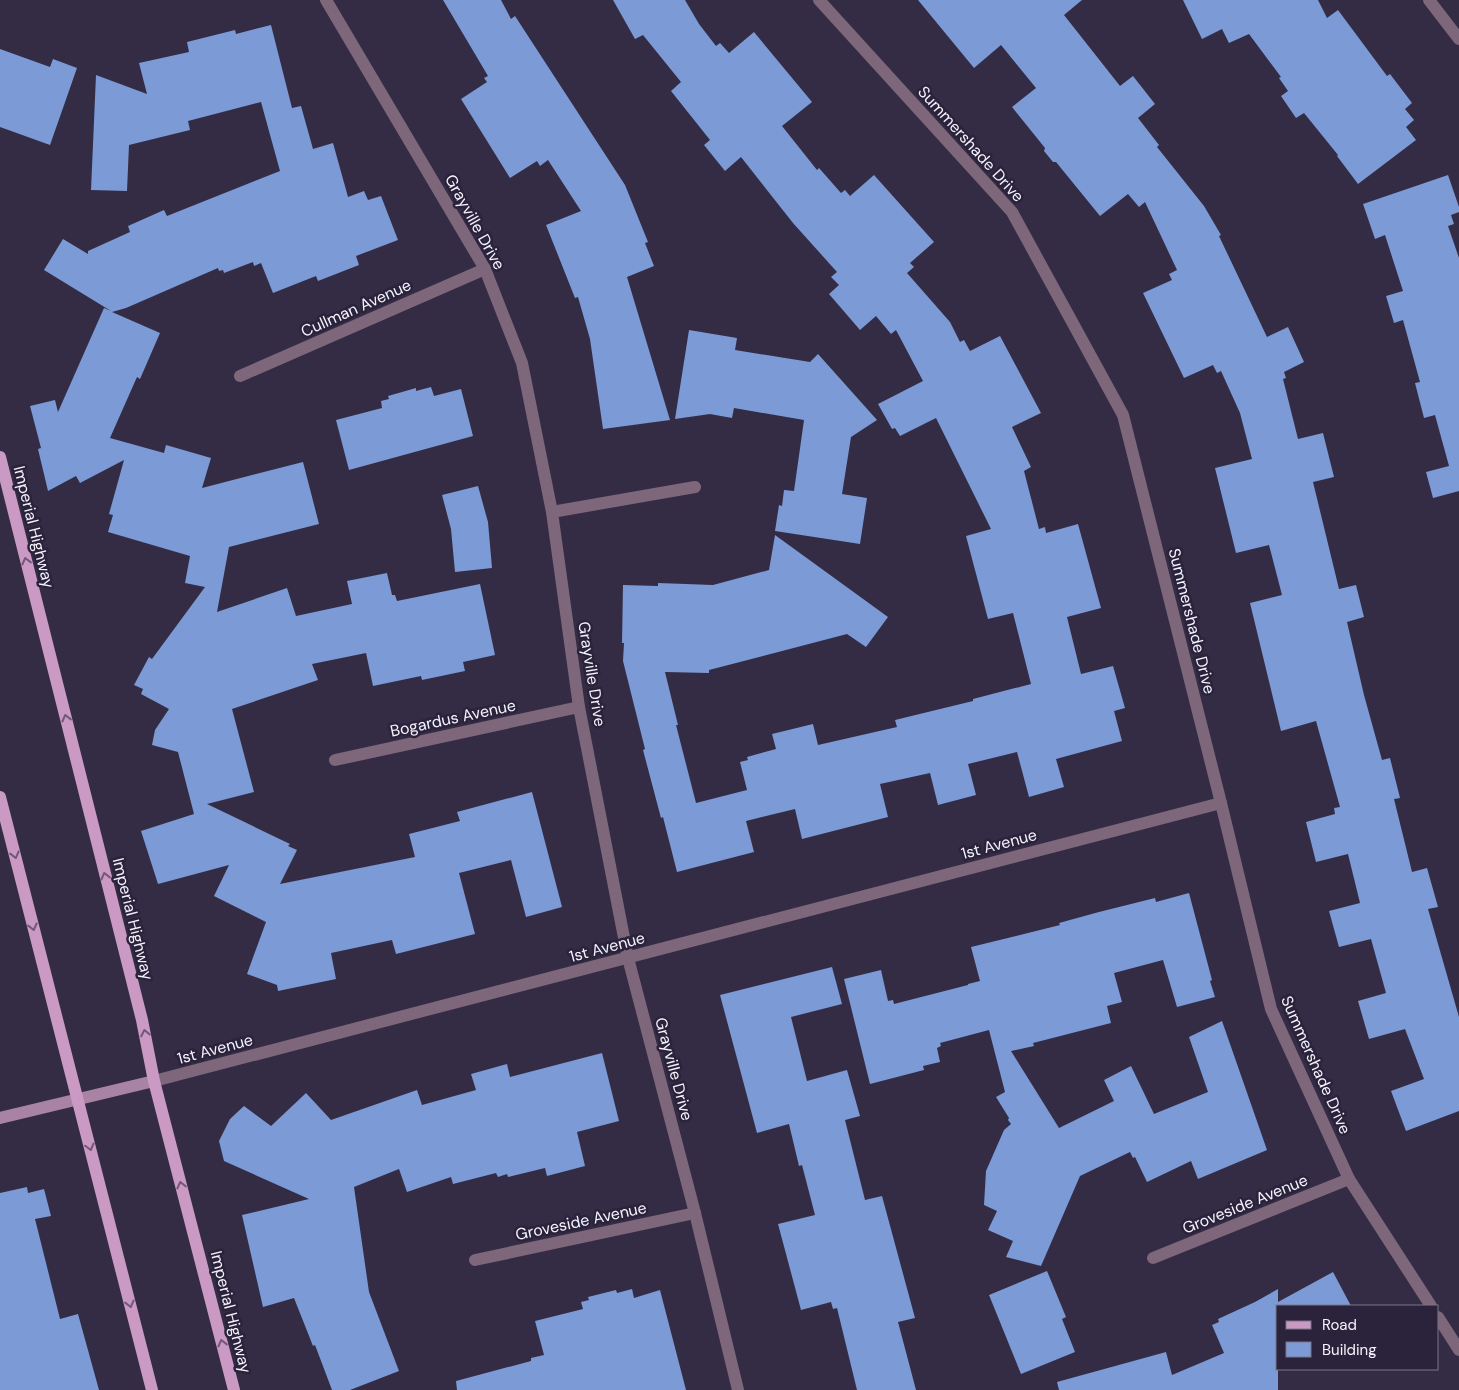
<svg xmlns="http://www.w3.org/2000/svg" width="1459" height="1390" font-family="'DM Sans',sans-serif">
  <rect width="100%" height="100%" fill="#342c45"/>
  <g fill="#7b9ad6">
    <path d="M 443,0 L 501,0 L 511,19 L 515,16 L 625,185 L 648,242 L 645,243 L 654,266 L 627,277 L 670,420 L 603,429 L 590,339 L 578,297 L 575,298 L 546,225 L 581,211 L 548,160 L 540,166 L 537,161 L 510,178 L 461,99 L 487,82 L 484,78 L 488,76 Z"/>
    <path d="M 613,0 L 685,0 L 699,24 L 716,46 L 720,43 L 729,53 L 754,32 L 812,102 L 782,126 L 817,170 L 819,168 L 841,193 L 845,190 L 850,196 L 874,175 L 934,242 L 910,263 L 914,267 L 907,273 L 950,322 L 960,342 L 964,340 L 970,351 L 1000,336 L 1041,413 L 1012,427 L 1031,467 L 1024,471 L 1039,529 L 1045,527 L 1046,533 L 1078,524 L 1101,608 L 1067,617 L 1081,674 L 1113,666 L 1125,708 L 1114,711 L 1122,741 L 1056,759 L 1064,787 L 1029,797 L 1017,752 L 968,764 L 976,795 L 938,805 L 930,773 L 880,784 L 888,817 L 802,839 L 795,809 L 746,821 L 754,852 L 677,872 L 663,817 L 661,818 L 643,750 L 645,749 L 623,661 L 624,643 L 622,643 L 623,585 L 658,586 L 658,583 L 713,585 L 769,570 L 775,535 L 888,617 L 866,647 L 847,634 L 709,670 L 709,673 L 665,672 L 678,725 L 676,725 L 696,803 L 747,790 L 740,762 L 748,760 L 747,757 L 776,749 L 772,734 L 813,724 L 818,745 L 897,727 L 895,720 L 973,701 L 973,699 L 1031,684 L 1013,613 L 988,619 L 966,536 L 991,529 L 936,418 L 900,436 L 895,428 L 892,429 L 878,404 L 923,381 L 896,330 L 891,334 L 876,316 L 860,330 L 829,294 L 839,285 L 831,277 L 837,272 L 793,223 L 741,157 L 725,171 L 704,145 L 710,140 L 671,91 L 681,82 L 643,35 L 635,39 Z"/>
    <path d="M 918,0 L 1082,0 L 1064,15 L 1120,86 L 1133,76 L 1155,104 L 1138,118 L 1159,145 L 1157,147 L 1204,206 L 1221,235 L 1219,236 L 1267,337 L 1288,327 L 1304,362 L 1284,372 L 1286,378 L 1283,379 L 1298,439 L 1323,433 L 1334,477 L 1313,482 L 1339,589 L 1356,585 L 1364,617 L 1347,622 L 1364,695 L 1382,760 L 1390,758 L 1400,798 L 1394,799 L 1412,872 L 1427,868 L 1438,907 L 1428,909 L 1459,1017 L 1459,1111 L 1406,1131 L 1391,1091 L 1424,1079 L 1405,1029 L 1369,1039 L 1358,1001 L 1386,993 L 1371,939 L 1339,947 L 1329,911 L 1360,903 L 1348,854 L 1316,862 L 1306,822 L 1335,814 L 1334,808 L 1340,807 L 1316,721 L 1281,731 L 1250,603 L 1282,595 L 1269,545 L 1236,553 L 1215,468 L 1252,459 L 1240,413 L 1221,371 L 1217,373 L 1213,365 L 1184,378 L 1143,293 L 1172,280 L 1169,274 L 1177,270 L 1145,202 L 1139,207 L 1128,194 L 1100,216 L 1056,162 L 1053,162 L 1044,151 L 1045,148 L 1012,107 L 1036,88 L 1001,45 L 974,68 Z"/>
    <path d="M 1183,0 L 1318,0 L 1327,18 L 1338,10 L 1387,76 L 1390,74 L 1412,103 L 1405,109 L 1414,120 L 1406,127 L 1416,140 L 1358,184 L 1337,156 L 1338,155 L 1304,113 L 1296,118 L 1281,96 L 1288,91 L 1279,78 L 1281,77 L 1249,34 L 1229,43 L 1222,29 L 1202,39 Z"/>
    <path d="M 271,25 L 292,108 L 301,106 L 313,149 L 333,143 L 348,197 L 364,191 L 368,200 L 381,196 L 398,240 L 356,256 L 359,265 L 318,281 L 316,276 L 273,293 L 261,263 L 254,266 L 253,262 L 224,273 L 223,270 L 219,271 L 218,268 L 126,308 L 112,312 L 160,333 L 140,379 L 137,377 L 110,438 L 164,453 L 166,445 L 211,458 L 202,488 L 303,462 L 319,524 L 229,547 L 217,612 L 287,588 L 296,616 L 352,604 L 347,581 L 387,573 L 392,595 L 395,595 L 397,601 L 480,584 L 495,655 L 463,662 L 465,671 L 422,680 L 421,676 L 373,686 L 366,653 L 312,664 L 318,680 L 232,709 L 254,792 L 207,804 L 290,844 L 288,846 L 297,850 L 280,884 L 415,857 L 409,834 L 460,821 L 457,812 L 532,792 L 562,907 L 526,917 L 511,860 L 459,873 L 475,934 L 396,954 L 392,940 L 331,953 L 336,979 L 278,991 L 277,985 L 247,974 L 266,922 L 214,896 L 229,865 L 158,884 L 141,831 L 194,814 L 178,752 L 152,745 L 155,730 L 169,709 L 141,694 L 143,689 L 134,685 L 149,657 L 152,659 L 205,587 L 185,583 L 190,556 L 108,532 L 113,515 L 109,514 L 124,460 L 80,483 L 76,476 L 48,491 L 38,449 L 41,448 L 30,406 L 55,400 L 58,412 L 104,308 L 111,311 L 44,270 L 63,239 L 88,254 L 88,251 L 130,232 L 128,226 L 164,210 L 167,216 L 280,171 L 261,102 L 188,121 L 190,130 L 129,145 L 127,191 L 91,190 L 96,75 L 147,94 L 139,63 L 189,52 L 187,42 L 235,30 L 236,34 Z"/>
    <path d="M 0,49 L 50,67 L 53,59 L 77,68 L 50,145 L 0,127 Z"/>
    <path d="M 1448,175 L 1459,207 L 1459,212 L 1451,215 L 1454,224 L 1448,226 L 1459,258 L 1459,491 L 1433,498 L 1426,472 L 1449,466 L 1435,415 L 1424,418 L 1415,383 L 1420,382 L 1403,320 L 1394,323 L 1386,296 L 1403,291 L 1385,235 L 1375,239 L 1363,204 Z"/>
    <path d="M 689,330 L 737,338 L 735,350 L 810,362 L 818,354 L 877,420 L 851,437 L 842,494 L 867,498 L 860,544 L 775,531 L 779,505 L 782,506 L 784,490 L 794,491 L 804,420 L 734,408 L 732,418 L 710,414 L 675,419 Z"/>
    <path d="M 431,387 L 434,396 L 461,389 L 473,436 L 349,470 L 336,420 L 382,408 L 381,401 L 389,399 L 388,396 L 416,388 L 416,391 Z"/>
    <path d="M 478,486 L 488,522 L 492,568 L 455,572 L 451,529 L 442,495 Z"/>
    <path d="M 1189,893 L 1212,980 L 1210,981 L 1215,997 L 1177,1007 L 1163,960 L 1114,973 L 1122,1002 L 1107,1006 L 1111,1023 L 1033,1043 L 1034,1046 L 1011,1051 L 1059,1128 L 1114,1101 L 1104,1080 L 1131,1066 L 1154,1114 L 1208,1092 L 1189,1037 L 1222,1021 L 1267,1150 L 1198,1179 L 1191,1161 L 1147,1182 L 1135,1157 L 1133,1158 L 1130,1152 L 1080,1176 L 1041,1266 L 1006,1257 L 1013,1241 L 988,1230 L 997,1211 L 984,1205 L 986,1171 L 1004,1130 L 1011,1124 L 1008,1120 L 1009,1118 L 996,1097 L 1005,1092 L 989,1030 L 940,1043 L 941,1046 L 937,1048 L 940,1062 L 923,1066 L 924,1070 L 870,1084 L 844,979 L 881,970 L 888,1001 L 893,1000 L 894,1004 L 968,985 L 968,984 L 980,981 L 971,947 L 1060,925 L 1059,923 L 1099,912 L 1155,898 L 1156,902 Z"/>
    <path d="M 832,967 L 842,1004 L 791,1017 L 807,1081 L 847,1070 L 860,1116 L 845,1120 L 865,1200 L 882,1196 L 915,1318 L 898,1322 L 916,1390 L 857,1390 L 837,1308 L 833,1309 L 831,1302 L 801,1310 L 778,1224 L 815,1215 L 802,1165 L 799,1166 L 789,1124 L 757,1133 L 720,995 Z"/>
    <path d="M 602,1053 L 619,1121 L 577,1132 L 585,1166 L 547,1176 L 545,1168 L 508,1177 L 507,1174 L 498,1177 L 496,1173 L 453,1184 L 451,1177 L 407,1192 L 399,1169 L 354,1187 L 369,1292 L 399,1371 L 350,1390 L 332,1390 L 315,1345 L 313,1346 L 294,1298 L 263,1307 L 242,1215 L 309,1199 L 224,1161 L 219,1141 L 230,1119 L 244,1106 L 271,1126 L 306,1093 L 331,1120 L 417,1090 L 422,1105 L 476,1090 L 471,1074 L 507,1064 L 510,1077 Z"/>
    <path d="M 27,1187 L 28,1193 L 44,1189 L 51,1216 L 35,1219 L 60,1319 L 78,1314 L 99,1390 L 0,1390 L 0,1193 Z"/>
    <path d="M 1047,1271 L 1066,1317 L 1062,1319 L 1075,1352 L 1021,1374 L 989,1295 Z"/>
    <path d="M 1333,1272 L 1351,1306 L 1278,1306 L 1278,1390 L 1059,1390 L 1057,1382 L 1166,1352 L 1172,1375 L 1224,1353 L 1212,1325 L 1219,1322 L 1218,1319 L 1255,1302 L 1278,1289 L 1278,1302 Z"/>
    <path d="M 632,1289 L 634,1298 L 660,1290 L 686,1390 L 457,1390 L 456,1381 L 531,1361 L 531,1358 L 544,1355 L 535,1321 L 583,1309 L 581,1302 L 589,1300 L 588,1297 L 616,1290 L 617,1293 Z"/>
  </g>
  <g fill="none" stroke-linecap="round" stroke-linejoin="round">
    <g stroke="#7e667b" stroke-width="12">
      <path d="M 326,0 L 485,269 L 522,363 L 552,512 L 579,707 L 628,958 L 695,1213 L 738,1390"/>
      <path d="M 819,0 L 1012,212 L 1123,415 L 1221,803 L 1271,1009 L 1349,1179 L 1431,1306"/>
      <path d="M 1429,0 L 1459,39"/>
      <path d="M 240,376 L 485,269"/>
      <path d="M 552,512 L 695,487"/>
      <path d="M 335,760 L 579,707"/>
      <path d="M 154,1081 L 1221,803"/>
      <path d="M 1153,1258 L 1349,1179"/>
      <path d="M 475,1260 L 695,1213"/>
      <path d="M 1438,1317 L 1459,1350"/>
    </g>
    <path stroke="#a983a4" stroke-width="12" d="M 0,1118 L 154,1081"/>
    <g stroke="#ca99c4" stroke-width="12">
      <path d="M 0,457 L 142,1020 L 154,1081 L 234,1390"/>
      <path d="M 0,797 L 152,1390"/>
    </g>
  </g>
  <defs><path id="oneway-chevron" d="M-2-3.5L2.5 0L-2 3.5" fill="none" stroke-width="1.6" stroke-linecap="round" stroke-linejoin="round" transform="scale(1.25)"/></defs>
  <g stroke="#725879">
    <use href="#oneway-chevron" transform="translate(26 561) rotate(-104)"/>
    <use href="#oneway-chevron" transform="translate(66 718) rotate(-104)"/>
    <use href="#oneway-chevron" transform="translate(15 855) rotate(76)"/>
    <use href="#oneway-chevron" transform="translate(105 876) rotate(-104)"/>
    <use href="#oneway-chevron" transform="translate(33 927) rotate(76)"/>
    <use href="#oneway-chevron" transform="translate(145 1033) rotate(-101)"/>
    <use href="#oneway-chevron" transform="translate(90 1147) rotate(75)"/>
    <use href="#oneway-chevron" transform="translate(181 1185) rotate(-104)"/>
    <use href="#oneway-chevron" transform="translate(130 1304) rotate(76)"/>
    <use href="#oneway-chevron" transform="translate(222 1343) rotate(-104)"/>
  </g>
  <g text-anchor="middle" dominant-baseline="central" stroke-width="5" stroke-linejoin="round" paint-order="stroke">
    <g font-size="16" fill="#f5f3fd" stroke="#2a233b">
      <text transform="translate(971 144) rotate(48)">Summershade Drive</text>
      <text transform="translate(475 222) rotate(61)">Grayville Drive</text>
      <text transform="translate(356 308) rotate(-24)">Cullman Avenue</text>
      <text transform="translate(34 527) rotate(76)">Imperial Highway</text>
      <text transform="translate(1192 621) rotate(76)">Summershade Drive</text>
      <text transform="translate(592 674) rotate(81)">Grayville Drive</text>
      <text transform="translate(453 718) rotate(-12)">Bogardus Avenue</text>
      <text transform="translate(999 844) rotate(-15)">1st Avenue</text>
      <text transform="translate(133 919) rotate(76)">Imperial Highway</text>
      <text transform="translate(607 947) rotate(-15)">1st Avenue</text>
      <text transform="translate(215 1049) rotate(-15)">1st Avenue</text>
      <text transform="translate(1316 1065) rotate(66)">Summershade Drive</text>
      <text transform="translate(674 1069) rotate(75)">Grayville Drive</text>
      <text transform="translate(1245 1204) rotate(-22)">Groveside Avenue</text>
      <text transform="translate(581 1221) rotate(-12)">Groveside Avenue</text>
      <text transform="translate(231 1312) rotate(76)">Imperial Highway</text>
    </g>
  </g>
  <rect x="1276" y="1305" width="162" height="65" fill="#2a233b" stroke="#7b7689"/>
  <rect x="1286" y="1321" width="25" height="8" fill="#ca99c4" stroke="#7b7689"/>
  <text x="1322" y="1330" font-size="15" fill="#f5f3fd">Road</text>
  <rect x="1286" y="1342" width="25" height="15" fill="#7b9ad6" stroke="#7b7689"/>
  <text x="1322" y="1355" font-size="15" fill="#f5f3fd">Building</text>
</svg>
